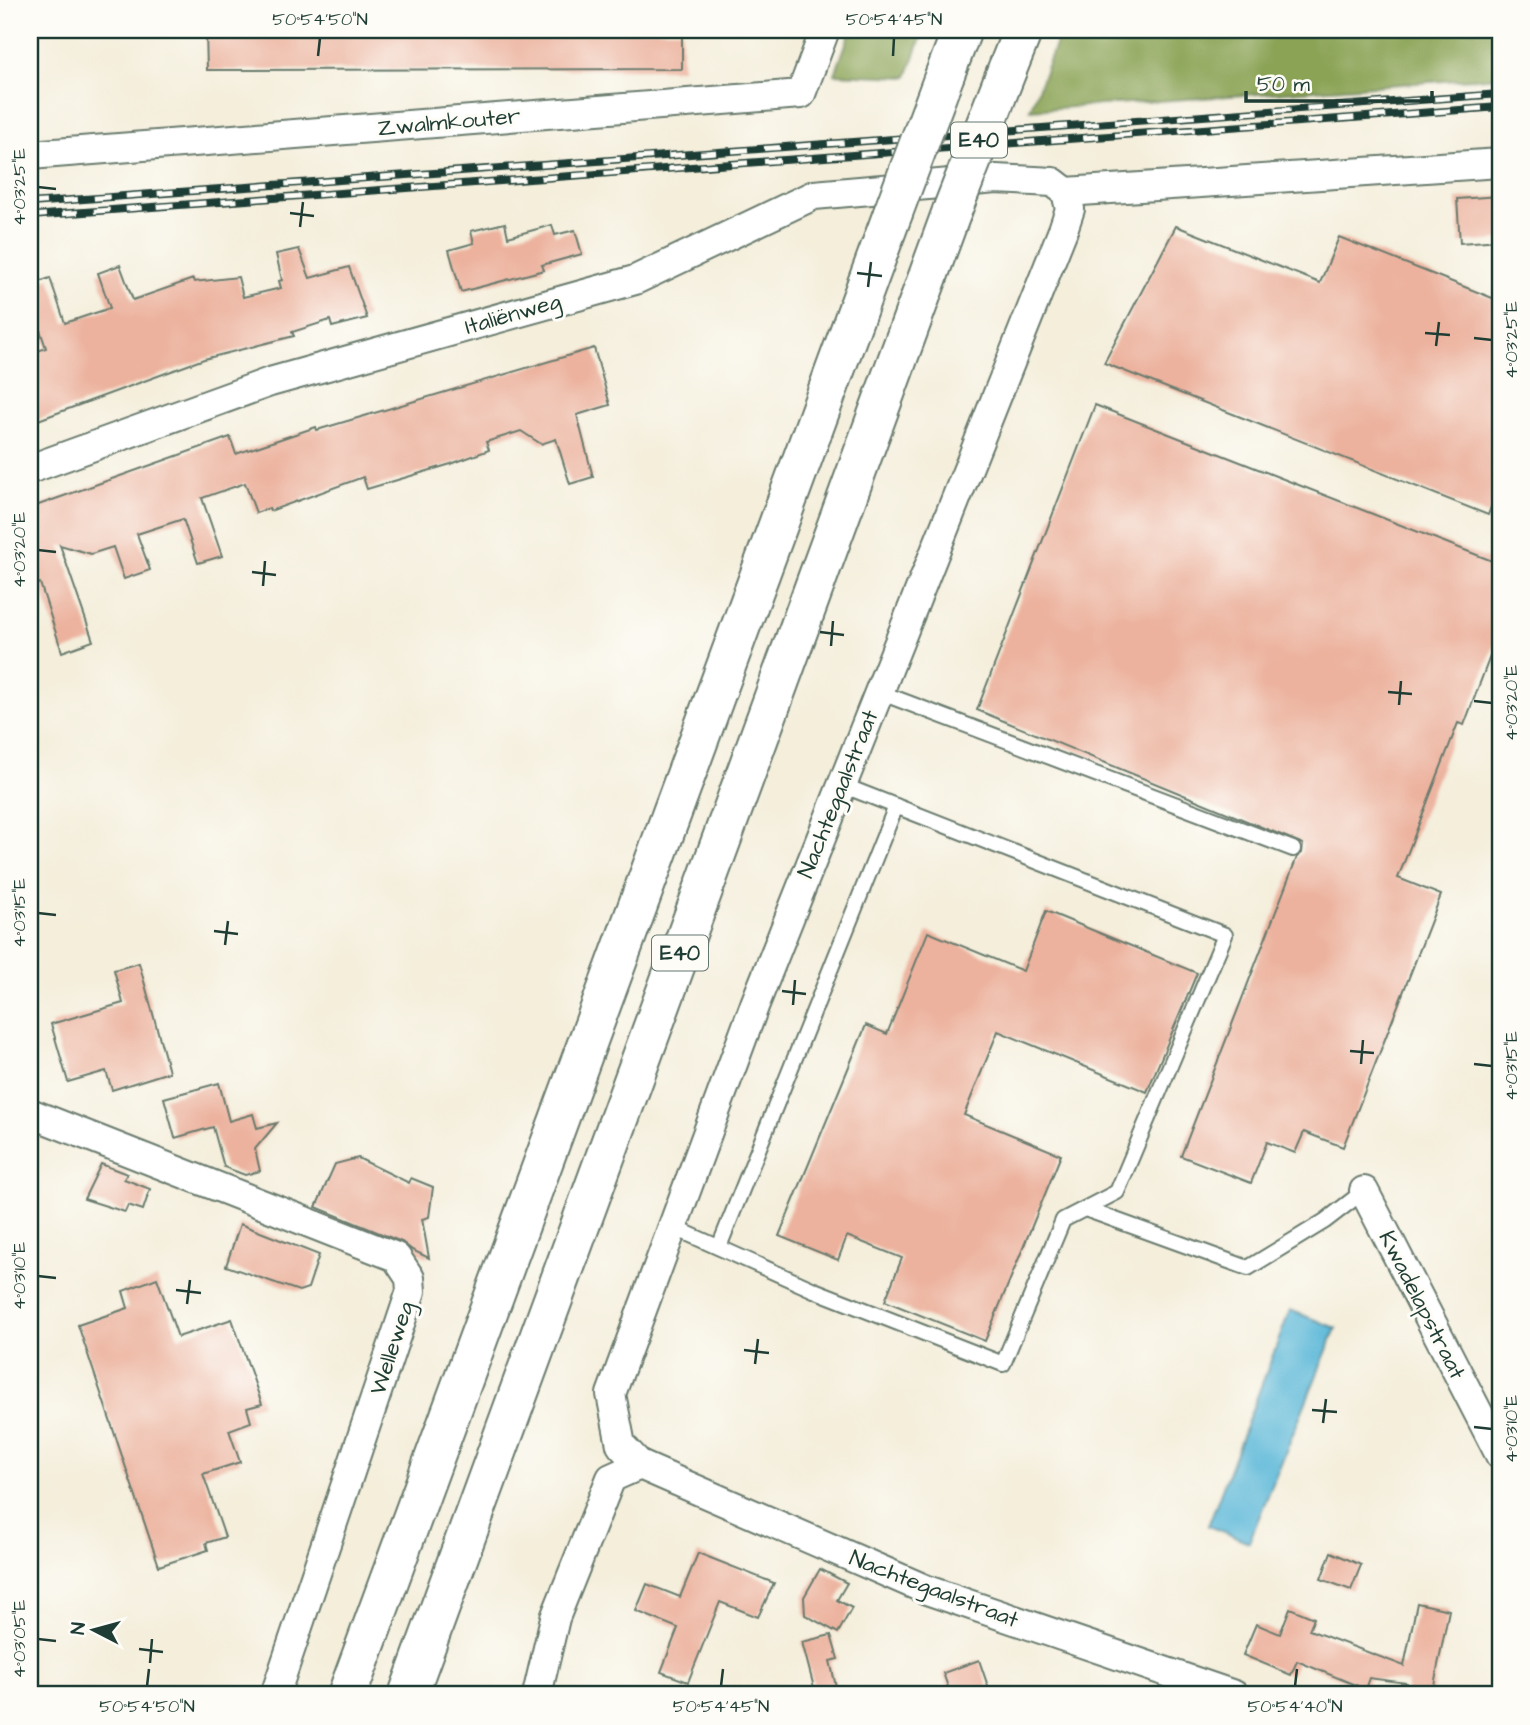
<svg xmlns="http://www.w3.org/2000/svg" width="1530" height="1725" font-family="'Architects Daughter',sans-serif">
  <rect width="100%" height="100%" fill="#fdfcf7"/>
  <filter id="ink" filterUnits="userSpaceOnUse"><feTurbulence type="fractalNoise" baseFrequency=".0143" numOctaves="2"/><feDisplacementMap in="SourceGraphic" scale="14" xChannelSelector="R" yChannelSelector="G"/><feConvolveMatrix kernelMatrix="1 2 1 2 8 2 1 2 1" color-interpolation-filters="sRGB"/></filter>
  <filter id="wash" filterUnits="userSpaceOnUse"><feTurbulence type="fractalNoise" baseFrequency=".00686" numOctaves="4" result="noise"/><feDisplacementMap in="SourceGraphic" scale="28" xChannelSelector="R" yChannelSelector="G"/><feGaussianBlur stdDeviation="1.57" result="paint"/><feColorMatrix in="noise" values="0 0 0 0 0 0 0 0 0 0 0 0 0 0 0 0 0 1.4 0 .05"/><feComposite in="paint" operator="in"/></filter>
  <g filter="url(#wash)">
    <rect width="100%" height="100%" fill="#f4eedb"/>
    <g fill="#8aa354" stroke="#547044" stroke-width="2">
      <path d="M 851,30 L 924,30 L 907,77 L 835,74 Z"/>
      <path d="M 1061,30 L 1500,30 L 1500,77 L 1030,110 Z"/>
    </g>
    <path fill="#5ab7d8" stroke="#3c7a86" stroke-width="2" d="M 1290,1310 L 1336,1328 L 1249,1542 L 1208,1526 Z"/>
    <g id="blocks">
      <g fill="#ecb29e">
        <path d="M 206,30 L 682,30 L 682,69 L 207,70 Z"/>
        <path d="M 1500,196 L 1500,240 L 1460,243 L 1457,199 Z"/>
        <path d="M 505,223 L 508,237 L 552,225 L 555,235 L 575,230 L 582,254 L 542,265 L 544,270 L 461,292 L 449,250 L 474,243 L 471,231 Z"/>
        <path d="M 1176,226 L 1320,283 L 1339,237 L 1500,301 L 1500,483 L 1488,515 L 1104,363 Z"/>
        <path d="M 299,249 L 310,278 L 349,267 L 367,318 L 332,327 L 330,320 L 292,332 L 294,336 L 204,359 L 30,423 L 30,354 L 46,348 L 30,300 L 30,285 L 50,278 L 65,323 L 110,308 L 98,273 L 120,265 L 133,300 L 193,279 L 194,282 L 238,277 L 243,297 L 281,288 L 279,281 L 282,280 L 276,254 Z"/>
        <path d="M 594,348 L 610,405 L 577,415 L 593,477 L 570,484 L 556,439 L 541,444 L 521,431 L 486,442 L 489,450 L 451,464 L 367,489 L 363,477 L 270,511 L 269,508 L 256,513 L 245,483 L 202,498 L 222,556 L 198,563 L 183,519 L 137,534 L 150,570 L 124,579 L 113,547 L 91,554 L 60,545 L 93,641 L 62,652 L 40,583 L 30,587 L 30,508 L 230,437 L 236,454 L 316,427 L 317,430 Z"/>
        <path d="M 1095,405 L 1500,564 L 1500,630 L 1464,725 L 1458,723 L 1398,878 L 1441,895 L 1343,1147 L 1304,1132 L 1295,1153 L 1267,1142 L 1251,1183 L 1181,1156 L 1297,857 L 1302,853 L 1303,844 L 977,710 Z"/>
        <path d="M 1046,911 L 1197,973 L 1147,1092 L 998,1031 L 964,1115 L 1061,1155 L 985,1341 L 885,1301 L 902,1258 L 847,1236 L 838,1260 L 779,1236 L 866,1025 L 887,1034 L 928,932 L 1023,971 Z"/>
        <path d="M 139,963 L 169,1072 L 112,1090 L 106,1071 L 68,1082 L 51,1024 L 123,1003 L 114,970 Z"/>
        <path d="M 219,1083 L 229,1121 L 253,1114 L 257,1128 L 277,1123 L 255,1149 L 260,1171 L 245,1175 L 224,1167 L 213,1127 L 175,1138 L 164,1098 Z"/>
        <path d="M 358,1158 L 409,1183 L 411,1178 L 433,1187 L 429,1217 L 422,1219 L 429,1258 L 412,1250 L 402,1242 L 316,1207 L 335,1164 Z"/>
        <path d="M 101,1164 L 127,1174 L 124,1179 L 150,1189 L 143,1210 L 128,1205 L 125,1212 L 84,1199 Z"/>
        <path d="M 240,1224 L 319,1255 L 308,1288 L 299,1291 L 226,1266 Z"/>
        <path d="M 157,1278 L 178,1337 L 232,1319 L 262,1404 L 247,1408 L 251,1422 L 229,1430 L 240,1462 L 203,1474 L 225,1537 L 206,1543 L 208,1550 L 159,1566 L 78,1325 L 128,1308 L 123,1291 Z"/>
        <path d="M 1331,1552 L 1361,1565 L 1351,1590 L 1321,1579 Z"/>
        <path d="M 698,1553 L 774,1583 L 758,1617 L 720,1602 L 688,1682 L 661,1672 L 678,1628 L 636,1611 L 647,1584 L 680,1597 Z"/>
        <path d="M 820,1569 L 847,1583 L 837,1600 L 852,1608 L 838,1633 L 805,1615 L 804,1597 Z"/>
        <path d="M 1417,1603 L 1449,1610 L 1432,1695 L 1405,1695 L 1407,1683 L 1369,1678 L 1365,1689 L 1297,1661 L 1291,1675 L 1243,1655 L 1256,1624 L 1280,1634 L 1290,1608 L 1314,1618 L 1309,1630 L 1404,1666 Z"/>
        <path d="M 831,1635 L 838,1659 L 830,1661 L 838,1695 L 816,1695 L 802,1642 Z"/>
        <path d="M 979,1660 L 991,1695 L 951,1695 L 943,1673 Z"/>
      </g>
    </g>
  </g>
  <g filter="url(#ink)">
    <use href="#blocks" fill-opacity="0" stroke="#6a7b6e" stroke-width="2"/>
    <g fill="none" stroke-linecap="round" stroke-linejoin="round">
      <g stroke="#6a7b6e" stroke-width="18">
        <g id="service">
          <path d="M 879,692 L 1293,849"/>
          <path d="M 1085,1209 L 1248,1268 L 1325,1221 L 1364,1191"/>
          <path d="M 673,1227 L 814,1290 L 1003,1364 L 1063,1220 L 1117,1192 L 1225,935 L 842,785"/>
          <path d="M 719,1247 L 896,806"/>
        </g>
      </g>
      <g stroke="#6a7b6e" stroke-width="32">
        <g id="minor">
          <path d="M 30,155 L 801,94 L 825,30"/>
          <path d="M 1066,192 L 1500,163"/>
          <path d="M 30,469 L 270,382 L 635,280 L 814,195 L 996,179 L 1053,182 L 1066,192 L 1070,209 L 1063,230 L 755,1004 L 611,1394 L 621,1445 L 640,1465 L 927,1590 L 1234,1695"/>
          <path d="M 30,1113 L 396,1257 L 410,1278 L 411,1291 L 275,1695"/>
          <path d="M 1364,1191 L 1500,1455"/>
          <path d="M 537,1695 L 555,1618 L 611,1478 L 640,1465"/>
        </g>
      </g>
      <g stroke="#6a7b6e" stroke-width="42">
        <g id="motorway">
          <path d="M 1007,70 L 1023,30"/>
          <path d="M 945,74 L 962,30"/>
          <path d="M 347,1695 L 893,213"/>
          <path d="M 408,1695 L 952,211"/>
        </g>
      </g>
      <use href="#service" stroke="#fff" stroke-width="14"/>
      <use href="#minor" stroke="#fff" stroke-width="28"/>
      <use href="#motorway" stroke="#fff" stroke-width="38"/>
      <g stroke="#1f3d34" stroke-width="8">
        <g id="rail">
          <path d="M 30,203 L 1500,94"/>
          <path d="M 30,216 L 1500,107"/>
        </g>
      </g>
      <use href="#rail" stroke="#fdfcf7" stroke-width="5" stroke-dasharray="16" stroke-linecap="butt"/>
      <g stroke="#6a7b6e" stroke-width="42" stroke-linecap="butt">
        <g id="motorway-bridge">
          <path d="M 952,211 L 1007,70"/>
          <path d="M 893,213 L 945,74"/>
        </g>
      </g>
      <use href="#motorway-bridge" stroke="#fff" stroke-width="38"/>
    </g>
  </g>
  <path fill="none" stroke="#1f3d34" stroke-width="2.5" d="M 318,56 L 320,38M 893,56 L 894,38M 38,187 L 56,189M 290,213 L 314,216M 300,227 L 303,202M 857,273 L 882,276M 868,287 L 871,262M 1425,333 L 1450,335M 1474,338 L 1492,340M 1436,346 L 1439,322M 38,550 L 56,552M 252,572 L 276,575M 263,586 L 265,561M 820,632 L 844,635M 831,646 L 833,621M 1388,692 L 1412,694M 1474,701 L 1492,703M 1399,705 L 1401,681M 38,913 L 56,915M 214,931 L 238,934M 225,945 L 228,921M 782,991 L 806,994M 793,1005 L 795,980M 1350,1051 L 1374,1053M 1361,1064 L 1363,1040M 1474,1064 L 1492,1066M 38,1276 L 56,1278M 176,1290 L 201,1293M 187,1304 L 190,1280M 744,1350 L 769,1353M 755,1364 L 758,1339M 1312,1410 L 1337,1412M 1323,1423 L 1326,1399M 1474,1427 L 1492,1429M 38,1639 L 56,1641M 139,1649 L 163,1652M 150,1663 L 152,1639M 147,1686 L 149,1669M 721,1686 L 723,1669M 1295,1686 L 1297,1669"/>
  <g text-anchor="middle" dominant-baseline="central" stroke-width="6" stroke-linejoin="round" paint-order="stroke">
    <g fill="#fdfcf7" stroke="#62766e" stroke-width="2">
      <rect x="951" y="122.5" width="56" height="35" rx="5"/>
      <rect x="652" y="935.5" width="56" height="35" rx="5"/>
    </g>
    <g font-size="21" font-weight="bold" fill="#1f3d34">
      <text x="979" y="140">E40</text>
      <text x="680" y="953">E40</text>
    </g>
    <g font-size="23" fill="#1f3d34" stroke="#fdfcf7">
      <text transform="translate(449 122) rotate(-5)">Zwalmkouter</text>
      <text transform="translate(513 314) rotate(-16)">Italiënweg</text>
      <text transform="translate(838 794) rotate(-68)">Nachtegaalstraat</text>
      <text transform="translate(1422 1305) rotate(63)">Kwadelapstraat</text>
      <text transform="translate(392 1348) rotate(-72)">Welleweg</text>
      <text transform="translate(934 1589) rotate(21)">Nachtegaalstraat</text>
    </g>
  </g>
  <rect width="1530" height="1725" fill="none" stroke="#fdfcf7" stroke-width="77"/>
  <g transform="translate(94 1630) rotate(276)" stroke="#fdfcf7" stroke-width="5" paint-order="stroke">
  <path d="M0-5L12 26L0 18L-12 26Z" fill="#1f3d34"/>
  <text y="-10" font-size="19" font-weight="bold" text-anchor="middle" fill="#1f3d34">N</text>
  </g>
  <path d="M1246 91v10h186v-10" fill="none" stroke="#1f3d34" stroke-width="3.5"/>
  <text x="1257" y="91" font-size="21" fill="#1f3d34" stroke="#fdfcf7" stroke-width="5" paint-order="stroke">50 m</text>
  <rect x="38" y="38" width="1454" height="1648" fill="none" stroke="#1f3d34" stroke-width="2.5"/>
  <g font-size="18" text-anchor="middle" fill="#1f3d34">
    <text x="320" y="25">50°54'50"N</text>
    <text x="894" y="25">50°54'45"N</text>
    <text transform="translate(19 187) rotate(-90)" y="6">4°03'25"E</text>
    <text transform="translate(1511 340) rotate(-90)" y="6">4°03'25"E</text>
    <text transform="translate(19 550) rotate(-90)" y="6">4°03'20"E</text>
    <text transform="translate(1511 703) rotate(-90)" y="6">4°03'20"E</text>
    <text transform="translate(19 913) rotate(-90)" y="6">4°03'15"E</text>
    <text transform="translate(1511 1066) rotate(-90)" y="6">4°03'15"E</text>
    <text transform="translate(19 1276) rotate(-90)" y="6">4°03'10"E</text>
    <text transform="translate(1511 1429) rotate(-90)" y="6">4°03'10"E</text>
    <text transform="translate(19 1639) rotate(-90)" y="6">4°03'05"E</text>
    <text x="147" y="1712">50°54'50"N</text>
    <text x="721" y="1712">50°54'45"N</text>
    <text x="1295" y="1712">50°54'40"N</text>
  </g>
</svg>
